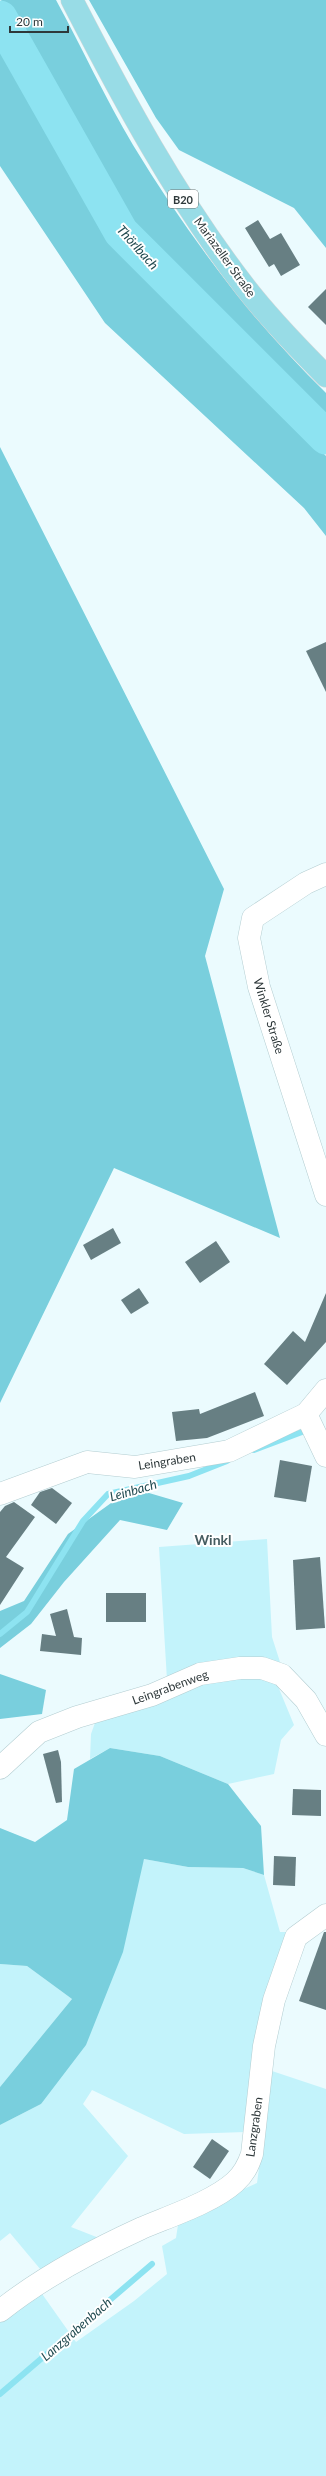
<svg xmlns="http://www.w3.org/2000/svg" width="326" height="2476" font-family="Lato,sans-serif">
  <rect width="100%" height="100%" fill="#ebfbfe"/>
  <g fill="#c3f3fb">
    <path d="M 267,1539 L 272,1637 L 280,1662 L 262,1662 L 167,1680 L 159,1547 Z"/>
    <path d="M 255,1672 L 275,1679 L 294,1725 L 281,1740 L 274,1774 L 228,1784 L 160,1756 L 110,1748 L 90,1759 L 91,1734 L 96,1720 L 178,1690 Z"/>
    <path d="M 144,1859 L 188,1867 L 243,1868 L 264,1875 L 280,1932 L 291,1932 L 246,2132 L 184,2134 L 92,2090 L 83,2104 L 128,2156 L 71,2227 L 99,2238 L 46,2276 L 10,2233 L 0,2241 L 0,2125 L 41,2104 Z"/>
    <path d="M 0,1964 L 27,1966 L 72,1999 L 0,2087 Z"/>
    <path d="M 272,2071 L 326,2089 L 326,2476 L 0,2476 L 0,2319 L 40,2291 L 76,2342 L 134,2301 L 167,2274 L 162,2246 L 176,2238 L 179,2218 L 257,2183 Z"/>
  </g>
  <g fill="#79cfdd">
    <path d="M 1,0 L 56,0 C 82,48 105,98 133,145 C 187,234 251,320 326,393 L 326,422 L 157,252 L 91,170 Z"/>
    <path d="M 89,0 L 326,0 L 326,248 L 294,208 L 179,150 L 156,118 Z"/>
    <path d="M 0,39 L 97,215 L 161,291 L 326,456 L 326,536 L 304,508 L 105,323 L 0,166 Z"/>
    <path d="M 0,447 L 224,889 L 205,956 L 280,1238 L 114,1168 L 0,1403 Z"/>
    <path d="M 132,1488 L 183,1503 L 167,1530 L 120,1520 L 64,1582 L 31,1624 L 0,1648 L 0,1611 L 24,1601 L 68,1534 Z"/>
    <path d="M 0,1674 L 46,1690 L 42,1714 L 0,1719 Z"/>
    <path d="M 110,1748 L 160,1756 L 228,1784 L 261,1826 L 264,1875 L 243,1868 L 188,1867 L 144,1859 L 123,1952 L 86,2045 L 41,2104 L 0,2125 L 0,2087 L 72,1999 L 27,1966 L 0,1964 L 0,1828 L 35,1842 L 67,1820 L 74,1769 Z"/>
  </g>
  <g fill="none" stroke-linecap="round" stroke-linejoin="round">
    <g stroke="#8de3f1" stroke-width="6">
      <path d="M 254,1450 L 302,1432"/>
      <path d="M 0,1634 L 27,1612 L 83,1521 L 108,1494 L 189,1476 L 227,1461"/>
      <path d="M 0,2394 L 152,2264"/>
    </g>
    <path stroke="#8de3f1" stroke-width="35" d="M 0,18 L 121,232 L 326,437"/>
  </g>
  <g fill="#677f83">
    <path d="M 258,220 L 270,239 L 281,233 L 300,265 L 281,276 L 274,264 L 269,267 L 245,228 Z"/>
    <path d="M 326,289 L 326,325 L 308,307 Z"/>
    <path d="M 326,642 L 326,692 L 306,651 Z"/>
    <path d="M 113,1228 L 121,1243 L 91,1260 L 83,1245 Z"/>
    <path d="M 216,1241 L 230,1262 L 200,1283 L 185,1262 Z"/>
    <path d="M 139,1288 L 149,1303 L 131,1314 L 121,1300 Z"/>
    <path d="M 326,1293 L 326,1342 L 287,1385 L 264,1364 L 293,1331 L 305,1342 Z"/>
    <path d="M 255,1392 L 264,1416 L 207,1438 L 176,1441 L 172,1412 L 199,1409 L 200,1414 Z"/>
    <path d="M 280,1460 L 312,1466 L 306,1502 L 274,1497 Z"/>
    <path d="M 52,1488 L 72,1503 L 56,1524 L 31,1505 L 40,1492 Z"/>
    <path d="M 14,1502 L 35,1517 L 6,1557 L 24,1568 L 0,1605 L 0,1512 L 5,1506 Z"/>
    <path d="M 320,1557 L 325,1628 L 296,1630 L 293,1560 Z"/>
    <rect x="106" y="1593" width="40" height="29"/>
    <path d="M 67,1609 L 74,1637 L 82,1638 L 81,1655 L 40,1651 L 42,1634 L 56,1636 L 50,1614 Z"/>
    <path d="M 58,1750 L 61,1762 L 62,1802 L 56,1803 L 43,1754 Z"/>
    <path d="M 293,1789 L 321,1790 L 321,1816 L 292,1815 Z"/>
    <path d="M 274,1856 L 296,1857 L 295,1886 L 273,1885 Z"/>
    <path d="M 324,1932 L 326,1932 L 326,2010 L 299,2001 Z"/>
    <path d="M 212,2139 L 229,2151 L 210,2179 L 193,2167 Z"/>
  </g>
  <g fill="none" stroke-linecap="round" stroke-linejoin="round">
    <g stroke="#b3cdd1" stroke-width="23">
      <g id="minor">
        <path d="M 326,874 L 306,883 L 253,918 L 249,938 L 259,987 L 326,1195"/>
        <path d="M 326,1390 L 306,1414 L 326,1456"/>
        <path d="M 0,1494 L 87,1462 L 135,1467 L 229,1451 L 306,1414"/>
        <path d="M 0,1768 L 39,1732 L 77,1717 L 152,1695 L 200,1674 L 240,1668 L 262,1668 L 282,1675 L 306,1700 L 326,1735"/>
        <path d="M 0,2311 C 40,2279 96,2249 142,2228 C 170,2216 213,2202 235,2182 C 244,2174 248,2166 252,2154 L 264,2046 L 274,2000 L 296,1937 L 326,1915"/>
      </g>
    </g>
    <g stroke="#d5d7d8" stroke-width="23">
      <path id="primary" d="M 72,0 C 123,99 176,198 245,287 C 269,318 298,348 326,376"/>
    </g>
    <use href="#minor" stroke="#fff" stroke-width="22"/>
    <use href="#primary" stroke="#98dce6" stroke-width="22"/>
  </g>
  <g text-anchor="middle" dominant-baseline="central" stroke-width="4" stroke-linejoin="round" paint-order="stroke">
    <rect fill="#fff" stroke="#6d7475" stroke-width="1" x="168" y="190" width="30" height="18" rx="3"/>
    <g font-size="11" font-weight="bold" fill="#2e383a">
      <text x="183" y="199">B20</text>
    </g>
    <g font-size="12" fill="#2e383a" stroke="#fff">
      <text transform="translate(225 257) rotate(54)">Mariazeller Straße</text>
      <text transform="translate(269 1016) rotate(73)">Winkler Straße</text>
      <text transform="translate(167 1461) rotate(-9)">Leingraben</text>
      <text transform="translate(170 1687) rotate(-20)">Leingrabenweg</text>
      <text transform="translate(254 2127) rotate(-82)">Lanzgraben</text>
    </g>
    <g font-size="13" font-style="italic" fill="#224b51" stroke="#fff">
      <text transform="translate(138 247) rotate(48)">Thörlbach</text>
      <text transform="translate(133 1490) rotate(-16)">Leinbach</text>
      <text transform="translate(76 2329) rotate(-41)">Lanzgrabenbach</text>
    </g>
    <g font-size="14" font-weight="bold" fill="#455c60" stroke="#fff">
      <text x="213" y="1539">Winkl</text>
    </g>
  </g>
  <path d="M10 26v6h58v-6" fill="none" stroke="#2e383a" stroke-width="2"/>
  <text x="16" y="26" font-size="12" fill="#2e383a" stroke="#ffffff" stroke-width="3" paint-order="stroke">20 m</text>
</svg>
